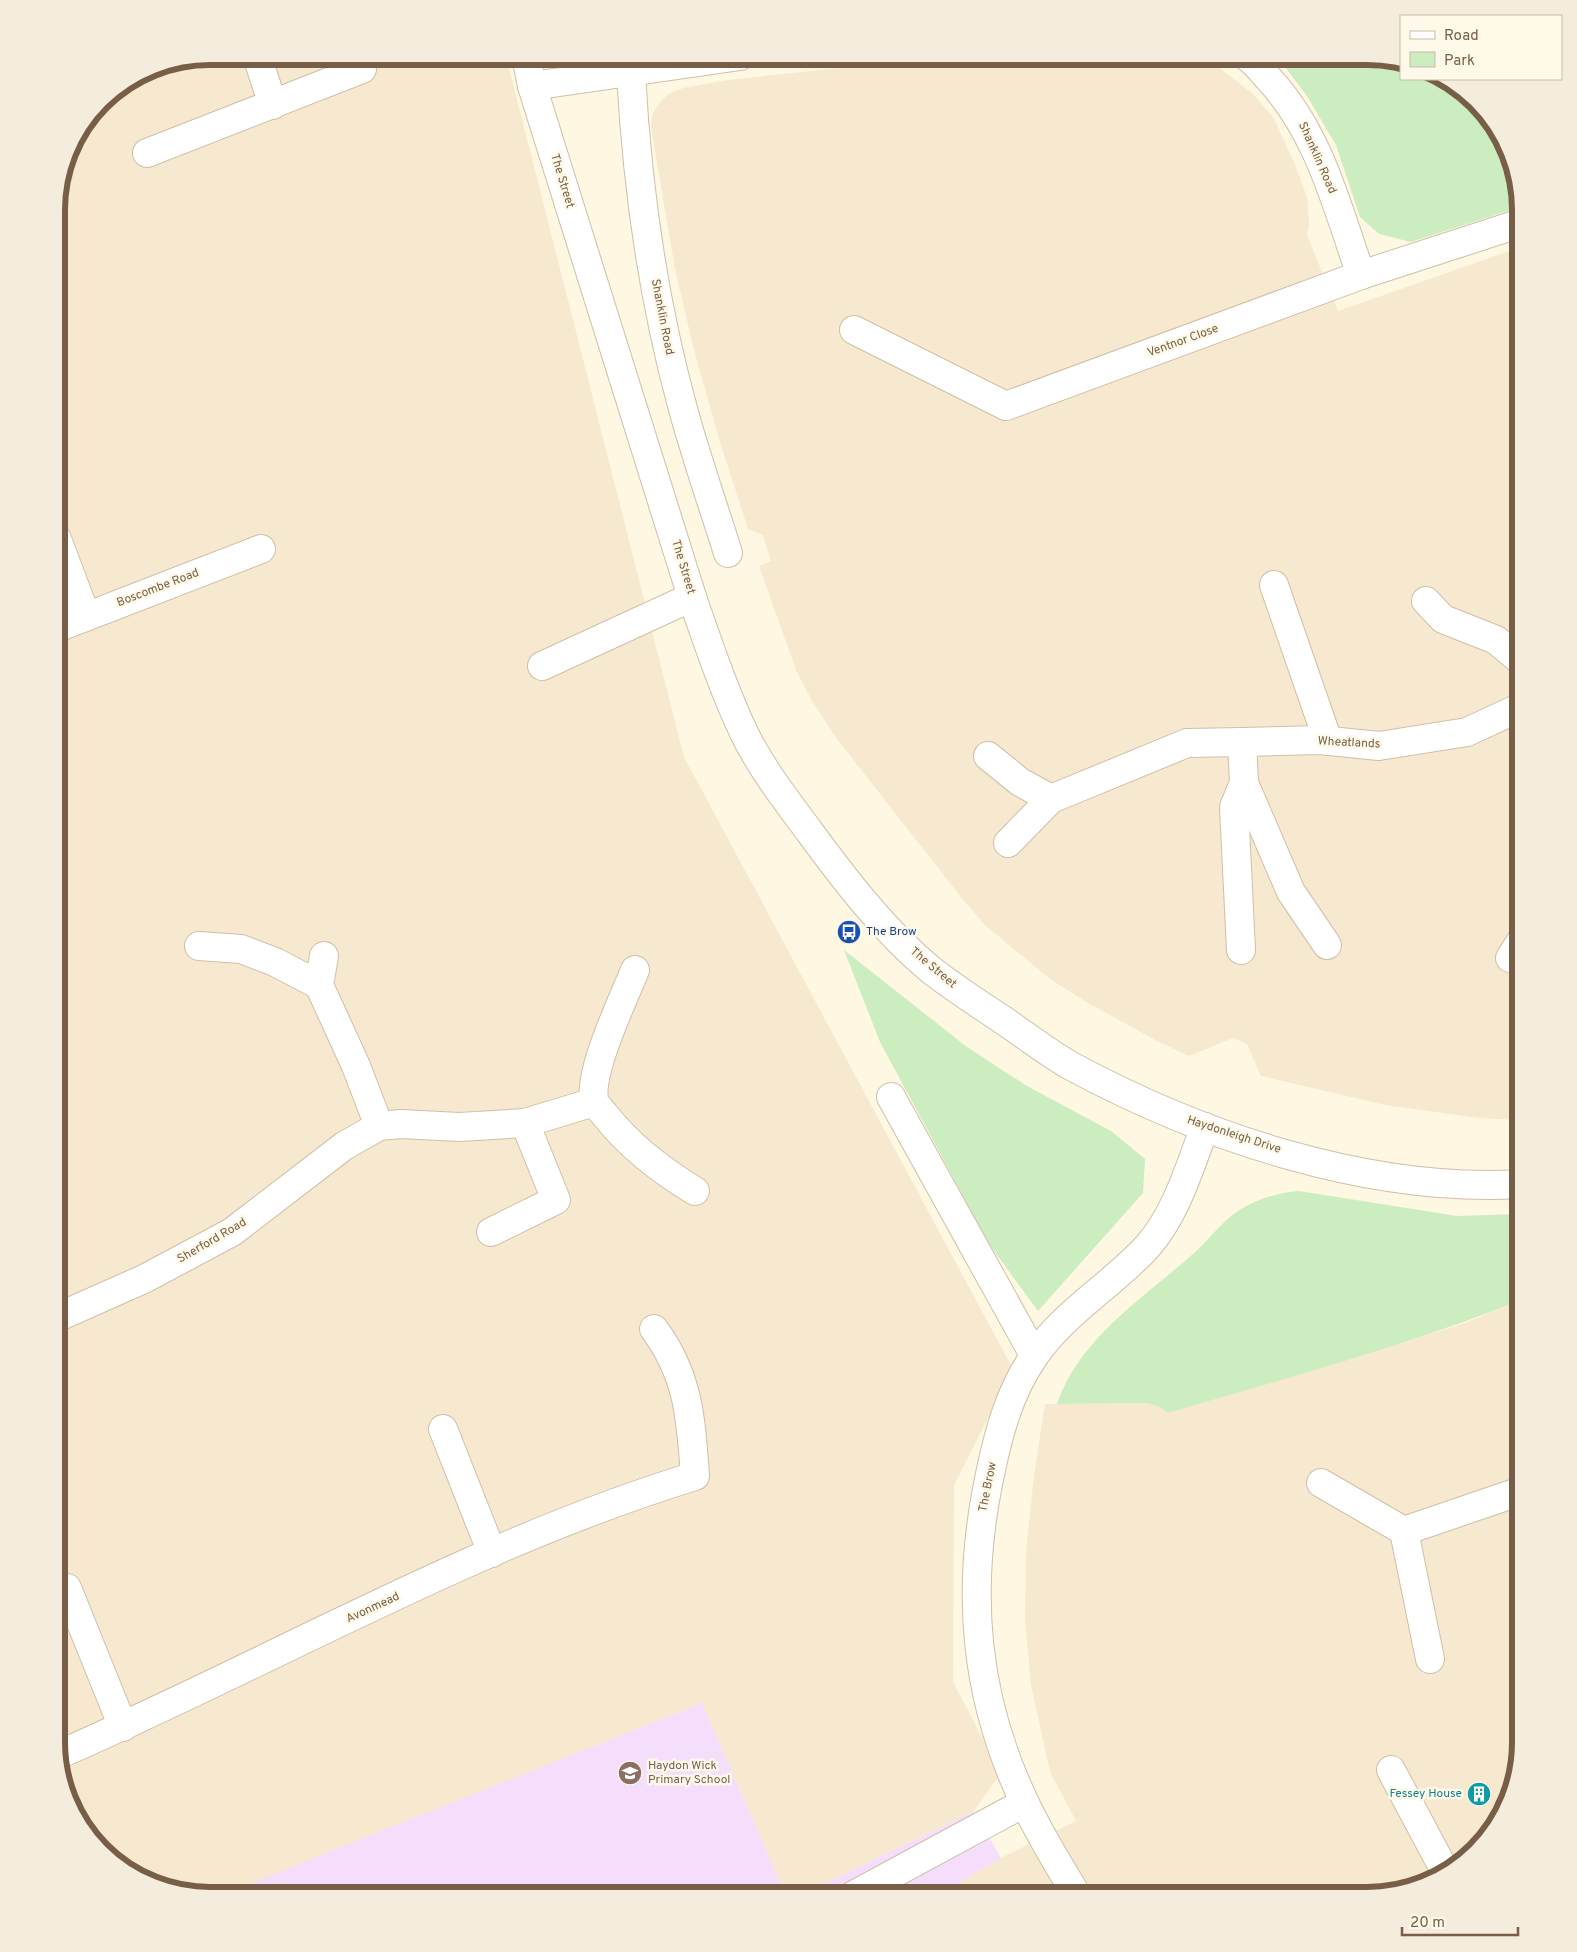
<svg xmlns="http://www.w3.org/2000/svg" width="1577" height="1952" font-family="Overpass,sans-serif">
  <rect width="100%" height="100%" fill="#fef7e2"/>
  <g fill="#f7e9cf">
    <path d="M 210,56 L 506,56 L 684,757 L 1013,1369 L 954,1485 L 953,1682 L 1001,1773 L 974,1811 L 799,1896 L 786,1896 L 702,1703 L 221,1896 L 209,1896 L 133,1875 L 82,1828 L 64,1791 L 56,1742 L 57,199 L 72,142 L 108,95 L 151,68 Z"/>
    <path d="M 952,56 L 1205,57 L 1252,93 L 1273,117 L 1293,160 L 1307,197 L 1309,225 L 1307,235 L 1338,311 L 1521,247 L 1521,1120 L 1479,1118 L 1385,1105 L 1261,1076 L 1247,1044 L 1233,1038 L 1189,1056 L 1157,1041 L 1088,1003 L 1050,979 L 985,925 L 964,901 L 837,739 L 812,701 L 796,670 L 759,566 L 771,561 L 763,535 L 748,529 L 719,439 L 694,350 L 675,269 L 651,127 L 652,115 L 659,103 L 668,94 L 683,88 L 728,80 Z"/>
    <path d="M 1521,1300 L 1521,1743 L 1500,1819 L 1453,1870 L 1416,1888 L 1368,1896 L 936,1896 L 1001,1858 L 1076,1821 L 1050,1772 L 1031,1685 L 1025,1621 L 1026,1552 L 1034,1475 L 1045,1404 L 1146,1403 L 1158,1406 L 1168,1413 L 1358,1357 L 1465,1323 Z"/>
  </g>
  <g fill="#f4defb">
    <path d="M 702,1703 L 786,1896 L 221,1896 L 323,1854 Z"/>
    <path d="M 974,1811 L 1001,1858 L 936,1896 L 799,1896 Z"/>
  </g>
  <g fill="#ccedbf">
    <path d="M 1275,57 L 1377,57 L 1401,64 L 1401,79 L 1446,79 L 1495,124 L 1513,161 L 1520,207 L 1411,242 L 1379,234 L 1360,217 L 1336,145 L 1307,96 L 1283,64 Z"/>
    <path d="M 844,950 L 967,1047 L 1027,1086 L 1111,1131 L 1145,1159 L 1143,1193 L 1038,1311 L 989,1244 L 880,1042 Z"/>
    <path d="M 1299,1191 L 1457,1216 L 1521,1214 L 1521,1300 C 1406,1346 1287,1378 1168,1413 L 1158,1406 L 1146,1403 L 1057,1404 C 1079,1338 1145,1297 1194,1253 C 1209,1240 1221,1222 1238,1211 C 1257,1199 1277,1193 1299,1191 Z"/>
  </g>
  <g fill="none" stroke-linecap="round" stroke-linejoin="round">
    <g stroke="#d0bfa8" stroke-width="30">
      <g id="minor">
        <path d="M 257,56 L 273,105"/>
        <path d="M 526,56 L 532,86 L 692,597 C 708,643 724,691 745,735 C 762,769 786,800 809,831 C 845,880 884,931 931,970 C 954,988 979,1004 1003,1020 C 1025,1035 1048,1053 1071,1066 C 1203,1137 1369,1193 1521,1184"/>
        <path d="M 1247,57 C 1255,62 1262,71 1268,78 C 1319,132 1337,207 1361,275"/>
        <path d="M 631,73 C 637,186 653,300 683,409 C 696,457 713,505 728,553"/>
        <path d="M 532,86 L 740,56"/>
        <path d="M 147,153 L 362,69"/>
        <path d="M 854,330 L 1006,406 L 1361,275 L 1521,223"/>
        <path d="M 57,539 L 86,616"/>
        <path d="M 1274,585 L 1328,741"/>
        <path d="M 1426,601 L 1443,619 L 1496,640 L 1521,661"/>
        <path d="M 57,628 L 261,549"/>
        <path d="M 542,666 L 692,597"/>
        <path d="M 988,756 L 1020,782 L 1051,799 L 1008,843"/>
        <path d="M 1051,799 L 1187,743 L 1242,742"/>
        <path d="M 1327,945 L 1291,892 L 1244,783 L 1242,742 L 1320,740 L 1379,746 L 1467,732 L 1521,707"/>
        <path d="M 199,946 L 241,949 L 275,962 L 319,985"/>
        <path d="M 1241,950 L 1234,807 L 1244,783"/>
        <path d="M 324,956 L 319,985 L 356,1066 L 379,1126"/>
        <path d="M 1510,958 L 1521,941"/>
        <path d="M 635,970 C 623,1000 589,1070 594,1100 C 595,1105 602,1111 605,1115 C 630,1147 662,1171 695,1191"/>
        <path d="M 891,1097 L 1034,1355"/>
        <path d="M 491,1232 L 556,1200 L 525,1123"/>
        <path d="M 56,1318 L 144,1279 L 232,1232 L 344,1146 L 379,1126 L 401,1124 L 459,1127 L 525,1123 L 594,1102"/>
        <path d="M 443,1429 L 492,1553"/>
        <path d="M 1321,1483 L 1404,1531 L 1430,1659"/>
        <path d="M 1404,1531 L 1521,1491"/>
        <path d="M 67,1588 L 123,1727"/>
        <path d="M 58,1755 C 270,1663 473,1544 695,1476 C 691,1420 689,1376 654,1329"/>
        <path d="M 1391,1770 L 1446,1873"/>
        <path d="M 852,1896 L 1024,1803"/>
        <path d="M 1077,1896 C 1059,1865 1039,1834 1024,1801 C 975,1698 966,1595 988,1484 C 997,1439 1008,1393 1035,1355 C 1065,1312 1112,1285 1147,1247 C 1177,1213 1189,1168 1205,1127"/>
      </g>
    </g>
    <use href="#minor" stroke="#fff" stroke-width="28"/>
  </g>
  <defs>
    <g id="bus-disc" transform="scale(1.25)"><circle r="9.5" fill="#1a4fb4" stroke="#fff9ea"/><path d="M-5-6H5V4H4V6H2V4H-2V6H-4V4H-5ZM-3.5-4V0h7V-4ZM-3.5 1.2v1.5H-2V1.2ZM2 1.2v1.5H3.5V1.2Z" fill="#fff"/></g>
    <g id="school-disc" transform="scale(1.25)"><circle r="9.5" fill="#8d6e63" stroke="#fff9ea"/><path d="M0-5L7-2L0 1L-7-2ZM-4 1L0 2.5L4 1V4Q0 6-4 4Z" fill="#fff"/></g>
    <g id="building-disc" transform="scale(1.25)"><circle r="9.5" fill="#0f9aa8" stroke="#fff9ea"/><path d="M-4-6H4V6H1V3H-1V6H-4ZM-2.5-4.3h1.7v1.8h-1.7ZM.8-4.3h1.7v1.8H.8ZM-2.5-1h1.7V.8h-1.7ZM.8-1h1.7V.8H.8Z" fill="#fff"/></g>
  </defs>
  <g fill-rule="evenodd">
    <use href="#bus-disc" x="849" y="932"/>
    <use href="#school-disc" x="630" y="1773"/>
    <use href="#building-disc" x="1479" y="1794"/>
  </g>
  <g text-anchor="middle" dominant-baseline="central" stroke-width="5" stroke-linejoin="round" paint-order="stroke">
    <g font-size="12" fill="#785e46" stroke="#fff9ea">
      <text transform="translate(1317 158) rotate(66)">Shanklin Road</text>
      <text transform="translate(562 181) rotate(73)">The Street</text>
      <text transform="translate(662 317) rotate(79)">Shanklin Road</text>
      <text transform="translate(1183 341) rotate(-20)">Ventnor Close</text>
      <text transform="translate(683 567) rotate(73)">The Street</text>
      <text transform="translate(158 588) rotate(-21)">Boscombe Road</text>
      <text transform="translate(1349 743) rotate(3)">Wheatlands</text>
      <text transform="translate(933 968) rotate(40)">The Street</text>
      <text transform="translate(1234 1135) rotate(18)">Haydonleigh Drive</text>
      <text transform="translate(212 1241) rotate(-30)">Sherford Road</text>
      <text transform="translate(988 1487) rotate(-79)">The Brow</text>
      <text transform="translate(373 1608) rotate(-25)">Avonmead</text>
    </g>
    <g font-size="12" fill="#164399" stroke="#fff9ea" text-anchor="start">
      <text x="866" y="932">The Brow</text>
    </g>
    <g font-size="12" fill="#785e54" stroke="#fff9ea" text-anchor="start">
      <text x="648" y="1766">Haydon Wick<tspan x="648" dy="14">Primary School</tspan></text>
    </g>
    <g font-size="12" fill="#0d838f" stroke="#fff9ea" text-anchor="end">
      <text x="1462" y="1794">Fessey House</text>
    </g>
  </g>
  <path d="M0 0H1577V1952H0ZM210 65H1367A145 145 0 0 1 1512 210V1742A145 145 0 0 1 1367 1887H210A145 145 0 0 1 65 1742V210A145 145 0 0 1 210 65Z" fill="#f4eddd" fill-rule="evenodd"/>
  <path fill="none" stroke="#785e46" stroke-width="6" d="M210 65H1367A145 145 0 0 1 1512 210V1742A145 145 0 0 1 1367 1887H210A145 145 0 0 1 65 1742V210A145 145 0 0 1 210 65Z"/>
  <rect x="1400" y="15" width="162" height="65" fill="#fff9ea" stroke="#c9bba8"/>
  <rect x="1410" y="31" width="25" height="8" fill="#ffffff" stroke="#c9bba8"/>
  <text x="1444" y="40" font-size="15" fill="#785e46">Road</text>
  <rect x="1410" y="52" width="25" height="15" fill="#ccedbf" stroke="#c9bba8"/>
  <text x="1444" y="65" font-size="15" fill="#785e46">Park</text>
  <path d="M1402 1927v8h116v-8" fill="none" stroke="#785e46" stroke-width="2.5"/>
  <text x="1410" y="1927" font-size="15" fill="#785e46" stroke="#fff9ea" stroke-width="4" paint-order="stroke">20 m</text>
</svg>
